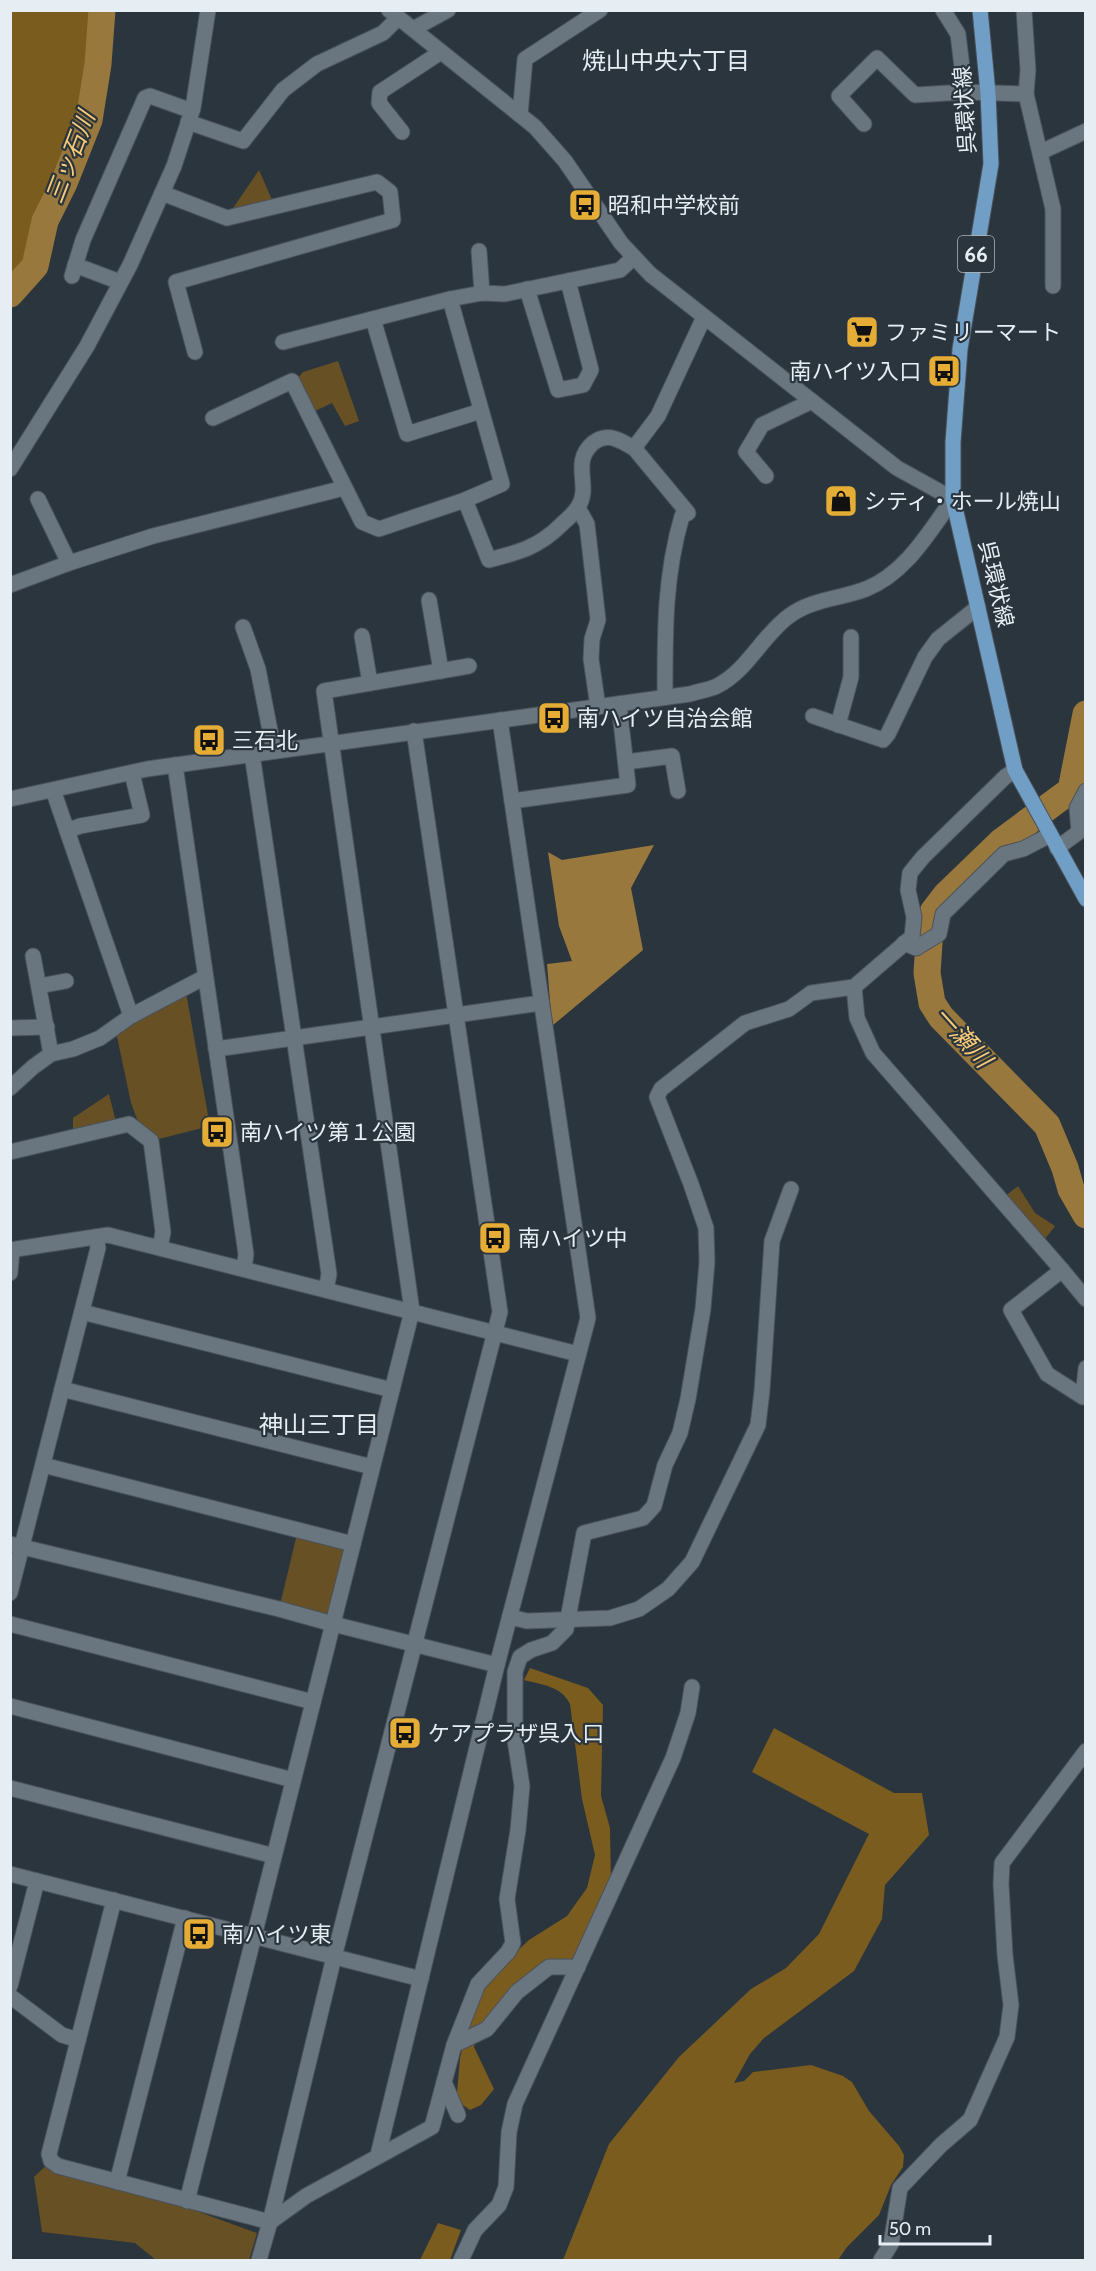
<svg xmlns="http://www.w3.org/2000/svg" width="1096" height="2271" font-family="Cabin,'Noto Sans JP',sans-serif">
  <rect width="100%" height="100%" fill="#2b353e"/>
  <g fill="#675023">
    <path d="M 259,170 L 273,202 L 229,214 Z"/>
    <path d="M 338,361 L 359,421 L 345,426 L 332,403 L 311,413 L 296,380 L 303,372 Z"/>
    <path d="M 185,987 L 210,1126 L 151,1141 L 143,1135 L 131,1103 L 115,1027 Z"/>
    <path d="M 109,1094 L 117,1126 L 73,1137 L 73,1118 Z"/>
    <path d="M 1018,1186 L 1035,1213 L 1055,1226 L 1042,1243 L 1004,1197 Z"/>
    <path d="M 298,1530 L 353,1544 L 333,1624 L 279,1609 Z"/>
    <path d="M 51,2161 L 117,2182 L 257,2233 L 249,2260 L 156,2260 L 135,2243 L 42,2232 L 34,2177 Z"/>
  </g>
  <g fill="#7a5c1f">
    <path d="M 11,10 L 113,11 L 74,147 L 48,209 L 26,272 L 11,289 Z"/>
    <path d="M 530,1668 L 588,1688 L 603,1705 L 601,1796 L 610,1828 L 611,1883 L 576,1958 L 553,1962 L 514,1984 L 476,2036 L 474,2047 L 494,2089 L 481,2105 L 470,2110 L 460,2103 L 457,2093 L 460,2058 L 468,2024 L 489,1977 L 529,1940 L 567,1916 L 587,1888 L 595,1855 L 582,1799 L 570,1704 C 561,1686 543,1685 524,1680 Z"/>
    <path d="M 774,1728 L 894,1793 L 922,1793 L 929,1835 L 885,1885 L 882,1919 L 854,1971 L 764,2038 L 750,2054 L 734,2083 L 744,2081 L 753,2072 L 811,2065 L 843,2076 L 852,2082 L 869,2111 L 899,2146 L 904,2155 L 903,2167 L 891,2185 L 879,2215 L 847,2247 L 838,2260 L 563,2260 L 609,2144 L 679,2057 L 751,1989 L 786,1968 L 819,1934 L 869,1834 L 752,1772 Z"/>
    <path d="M 438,2223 L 461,2230 L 450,2260 L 420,2260 Z"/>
  </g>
  <path fill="#98783d" d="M 654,845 L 631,888 L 643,950 L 552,1026 L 547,964 L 572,961 L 559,926 L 548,852 L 562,860 Z"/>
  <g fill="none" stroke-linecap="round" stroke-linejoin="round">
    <g stroke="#98783d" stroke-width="27">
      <path d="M 10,294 L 35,266 L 45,221 L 64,183 L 89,120 L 98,64 L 102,10"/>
      <path d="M 1086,714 L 1071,790 L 1002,841 L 946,895 L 933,912 L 930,928 L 927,973 L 932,1003 L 941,1017 L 1047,1125 L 1065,1168 L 1071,1189 L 1086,1215"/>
    </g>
    <g stroke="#4a525b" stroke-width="17">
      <g id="minor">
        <path d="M 943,10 L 958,34 L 965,92"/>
        <path d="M 1024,10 L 1028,70 L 1026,94 L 1053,209 L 1053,286"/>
        <path d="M 413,29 L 448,10"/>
        <path d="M 520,115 L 525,59 L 600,10"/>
        <path d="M 188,122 L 243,141 L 283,90 L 317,64 L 383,33 L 398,18"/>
        <path d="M 864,124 L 839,96 L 877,58 L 915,95 L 965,92 L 1026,94"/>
        <path d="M 402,132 L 379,103 L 380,92 L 441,52"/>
        <path d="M 1041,152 L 1086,131"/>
        <path d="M 162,193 L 227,218 L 377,182 L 390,192 L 393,220 L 176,282 L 195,352"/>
        <path d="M 479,251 L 482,293"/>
        <path d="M 75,265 L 120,282"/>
        <path d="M 72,276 L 83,240 L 145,98 L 150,96 L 192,111"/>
        <path d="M 527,289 L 558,390 L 583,385 L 591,370 L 568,281"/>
        <path d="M 373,319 L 407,434 L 481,411"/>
        <path d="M 283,342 L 450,299 L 482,293 L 505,294 L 620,270 L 634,257"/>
        <path d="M 213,418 L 292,381 L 362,522 L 379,529 L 465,500 L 502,484 L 450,299"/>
        <path d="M 634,448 L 688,513 L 682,516 C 664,578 665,634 665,697"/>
        <path d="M 10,469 L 87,346 L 130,265 L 174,166 L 193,108 L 208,10"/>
        <path d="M 766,476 L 746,452 L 762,425 L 812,401"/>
        <path d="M 38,499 L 69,563"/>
        <path d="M 465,500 L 489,560 C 520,552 539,547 562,524 C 567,519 574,514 578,507 C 592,486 570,463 593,443 C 608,431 620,441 634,448 L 658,416 L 704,317"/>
        <path d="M 578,508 L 587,524 L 598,620 L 592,639 L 591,659 L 598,707"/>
        <path d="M 10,585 L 69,563 L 153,536 L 344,488"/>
        <path d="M 429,600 L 441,671"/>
        <path d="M 243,627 L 258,669 L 274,751"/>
        <path d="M 362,636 L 370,683"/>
        <path d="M 813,716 L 883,740 L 888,734 L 925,657 L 938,639 L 978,607"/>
        <path d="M 838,725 L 851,677 L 851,637"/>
        <path d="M 252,754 L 329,1274 L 326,1290"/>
        <path d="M 626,762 L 672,756 L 678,791"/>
        <path d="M 175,765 L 246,1254 L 244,1269"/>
        <path d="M 53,790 L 131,1016"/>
        <path d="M 10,799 L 147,769 L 690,694 C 699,691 709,690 717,686 C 747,671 762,636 789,616 C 812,599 840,599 866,589 C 906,573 929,532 953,499 L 897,468 L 650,274 L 621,243 L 565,161 L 535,127 L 389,10"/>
        <path d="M 512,801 L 628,785 L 619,704"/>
        <path d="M 67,831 L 80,826 L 142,815 L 132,773"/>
        <path d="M 1057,848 L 1079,832 L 1077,808 L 1086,791"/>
        <path d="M 904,943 L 916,948 L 939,934 L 943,914 L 1004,854 L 1023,849 L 1050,835"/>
        <path d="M 33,956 L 51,1054"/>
        <path d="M 39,986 L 66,981"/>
        <path d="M 854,987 L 857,1018 L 873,1053 L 1062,1270"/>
        <path d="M 10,1028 L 47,1027"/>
        <path d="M 216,1049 L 541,1003"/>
        <path d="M 10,1088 L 33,1067 L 51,1054 L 73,1049 L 100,1038 L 131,1016 L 205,977"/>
        <path d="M 10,1152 L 129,1124 L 151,1141 L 163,1232 L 160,1248"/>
        <path d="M 10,1250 L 108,1235 L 578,1354"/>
        <path d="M 10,1273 L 12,1250"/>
        <path d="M 1086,1299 L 1062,1270 L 1011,1310 L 1047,1374 L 1083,1397 L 1086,1368"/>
        <path d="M 82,1312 L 392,1390"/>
        <path d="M 62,1389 L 372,1467"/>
        <path d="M 43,1465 L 353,1544"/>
        <path d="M 10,1544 L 279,1609 L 333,1624 L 497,1665"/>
        <path d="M 10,1593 L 98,1248 L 96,1237"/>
        <path d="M 510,1617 L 527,1621 L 610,1618 L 639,1609 L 668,1589 L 692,1562 L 758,1425 L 762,1391 L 772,1241 L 791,1189"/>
        <path d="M 10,1624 L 313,1702"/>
        <path d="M 10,1706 L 293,1780"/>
        <path d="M 10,1788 L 274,1856"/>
        <path d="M 10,1874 L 421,1979"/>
        <path d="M 114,1900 L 49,2154 L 51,2161 L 58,2166 L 270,2222 L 306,2196 L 432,2127 L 454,2045 L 478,1984 L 508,1952 L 513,1943 L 507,1899 L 518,1830 L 522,1786 L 515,1740 L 515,1672 L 520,1657 L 531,1650 L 552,1643 L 566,1629 L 584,1533 L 643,1518 L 654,1506 L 665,1465 L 680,1433 L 688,1399 L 703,1309 L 707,1262 L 706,1228 L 691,1184 L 657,1097 L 661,1089 L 745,1023 L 789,1009 L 811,993 L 854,987 L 912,937 L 914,917 L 908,890 L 910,873 L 923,857 L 1005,777 L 1015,770"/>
        <path d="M 10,1986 L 37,1881"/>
        <path d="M 10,1996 L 62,2035 L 78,2040"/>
        <path d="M 454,2045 L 487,2029 L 517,1992 L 549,1967 L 578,1967"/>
        <path d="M 444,2082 L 458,2115"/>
        <path d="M 378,2155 L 497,1665 L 588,1318 L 500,720"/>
        <path d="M 117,2182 L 185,1918"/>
        <path d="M 187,2201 L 412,1311 L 324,691 L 469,666"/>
        <path d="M 259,2260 L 270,2222 L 334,1957 L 500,1312 L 414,731"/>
        <path d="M 461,2260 L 475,2230 L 499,2205 L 506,2187 L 509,2132 L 515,2104 L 673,1758 L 688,1713 L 692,1687"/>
        <path d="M 881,2260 L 891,2244 L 900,2188 L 941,2145 L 970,2120 L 1007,2037 L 1011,2005 L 1005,1955 L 1001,1884 L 1002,1863 L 1086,1751"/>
      </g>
    </g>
    <g stroke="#4a525b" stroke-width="17">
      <path id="major" d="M 980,10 L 988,93 L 991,164 L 960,349 L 953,442 L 953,499 L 1015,770 L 1086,899"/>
    </g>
    <use href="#minor" stroke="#69757f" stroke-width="15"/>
    <use href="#major" stroke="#719ec5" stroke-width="15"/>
  </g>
  <defs>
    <g id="bus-square" transform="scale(1.725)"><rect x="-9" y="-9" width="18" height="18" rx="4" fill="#e6ad36" stroke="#2b353e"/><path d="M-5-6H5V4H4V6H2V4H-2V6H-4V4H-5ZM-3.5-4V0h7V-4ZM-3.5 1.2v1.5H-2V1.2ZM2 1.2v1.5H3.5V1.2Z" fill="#111"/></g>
    <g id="supermarket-square" transform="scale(1.725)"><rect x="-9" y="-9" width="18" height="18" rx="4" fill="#e6ad36" stroke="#2b353e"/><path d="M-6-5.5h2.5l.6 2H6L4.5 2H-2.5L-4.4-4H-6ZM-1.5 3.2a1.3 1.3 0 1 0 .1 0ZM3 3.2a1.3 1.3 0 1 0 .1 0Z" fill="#111"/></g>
    <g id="shop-square" transform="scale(1.725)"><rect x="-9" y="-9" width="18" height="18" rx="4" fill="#e6ad36" stroke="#2b353e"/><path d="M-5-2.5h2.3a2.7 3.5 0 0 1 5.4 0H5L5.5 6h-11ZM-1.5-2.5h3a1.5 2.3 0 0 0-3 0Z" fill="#111"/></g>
  </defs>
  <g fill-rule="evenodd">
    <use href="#bus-square" x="585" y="205"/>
    <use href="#supermarket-square" x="862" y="332"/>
    <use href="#bus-square" x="944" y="371"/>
    <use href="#shop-square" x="841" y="501"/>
    <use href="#bus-square" x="554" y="718"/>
    <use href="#bus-square" x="209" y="740"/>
    <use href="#bus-square" x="217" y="1132"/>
    <use href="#bus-square" x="495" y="1238"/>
    <use href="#bus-square" x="405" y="1733"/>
    <use href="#bus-square" x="199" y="1934"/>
  </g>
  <g text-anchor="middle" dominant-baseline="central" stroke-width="4.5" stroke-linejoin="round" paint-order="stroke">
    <rect fill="#2b353e" stroke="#aeb6bd" stroke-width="1.5" x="958" y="236" width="36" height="36" rx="4.5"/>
    <g font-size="21" font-weight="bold" fill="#e6edf3">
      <text x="976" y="254">66</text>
    </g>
    <g font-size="22" fill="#e6edf3" stroke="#2b353e">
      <text transform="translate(965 110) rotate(-94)">呉環状線</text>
      <text transform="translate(996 584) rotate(77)">呉環状線</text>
    </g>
    <g font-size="22" fill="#e6edf3" stroke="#2b353e" text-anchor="start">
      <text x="608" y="205">昭和中学校前</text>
      <text x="885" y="332">ファミリーマート</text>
      <text x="921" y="371" text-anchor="end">南ハイツ入口</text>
      <text x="864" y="501">シティ・ホール焼山</text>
      <text x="577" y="718">南ハイツ自治会館</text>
      <text x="232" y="740">三石北</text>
      <text x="240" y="1132">南ハイツ第１公園</text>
      <text x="518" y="1238">南ハイツ中</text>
      <text x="428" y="1733">ケアプラザ呉入口</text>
      <text x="222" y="1934">南ハイツ東</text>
    </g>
    <g font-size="24" fill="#e6edf3" stroke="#2b353e">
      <text x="666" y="60">焼山中央六丁目</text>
      <text x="319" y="1424">神山三丁目</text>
    </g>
    <g font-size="24" font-style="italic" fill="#fbcc77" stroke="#2b353e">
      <text transform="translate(70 157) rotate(-69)">三ッ石川</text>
      <text transform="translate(963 1037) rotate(48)">一瀬川</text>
    </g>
  </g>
  <rect width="1096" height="2271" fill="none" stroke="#e6edf3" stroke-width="24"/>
  <path d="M880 2235v9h110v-9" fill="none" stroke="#e6edf3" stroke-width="3"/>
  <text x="889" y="2235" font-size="18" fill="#e6edf3" stroke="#2b353e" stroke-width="4.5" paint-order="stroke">50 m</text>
</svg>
